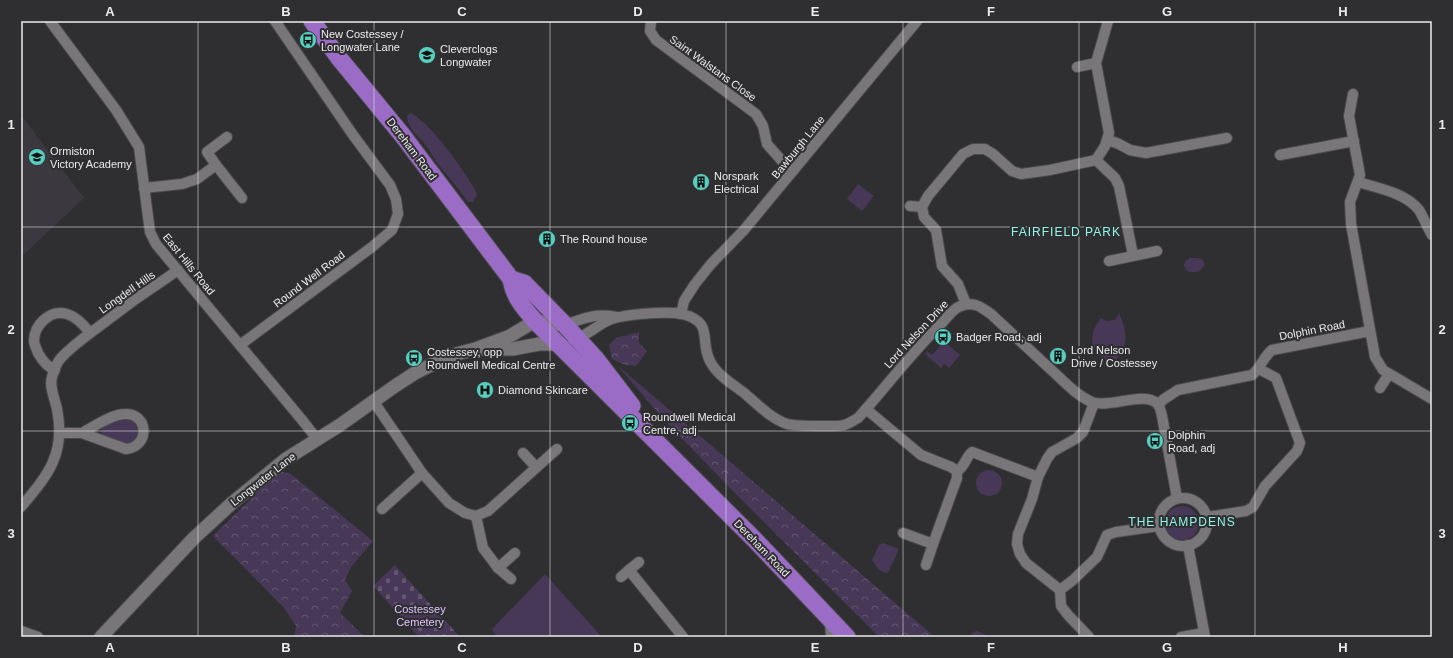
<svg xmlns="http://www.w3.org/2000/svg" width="1453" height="658" font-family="Arial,sans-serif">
  <defs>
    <pattern id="forest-crowns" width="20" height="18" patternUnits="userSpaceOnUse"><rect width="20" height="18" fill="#473857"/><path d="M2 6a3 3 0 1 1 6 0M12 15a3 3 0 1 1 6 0" fill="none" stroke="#62556f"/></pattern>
    <pattern id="cemetery-stones" width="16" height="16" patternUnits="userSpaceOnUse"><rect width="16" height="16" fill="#473857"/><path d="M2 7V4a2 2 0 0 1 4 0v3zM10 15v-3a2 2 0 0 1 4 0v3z" fill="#62556f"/></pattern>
  </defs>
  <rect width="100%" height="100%" fill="#2f2e31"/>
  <path fill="#3c3840" d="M 21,115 L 84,198 L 21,257 Z"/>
  <g fill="#473857">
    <path d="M 410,113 C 427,118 470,177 477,194 L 473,202 L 468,202 C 459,189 449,178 439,165 C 433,159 430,150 425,144 C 417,134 408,130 407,116 Z"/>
    <path d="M 858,184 L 874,196 L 862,211 L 847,199 Z"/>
    <path d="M 1190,258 L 1197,258 L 1202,259 L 1205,264 C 1201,272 1196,274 1187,271 L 1184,266 L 1185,261 Z"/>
    <path d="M 1119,313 C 1125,327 1130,342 1119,356 C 1117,359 1115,361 1112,361 C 1107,362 1101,358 1098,354 C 1088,342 1092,330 1101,318 L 1106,321 L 1115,320 Z"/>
    <path d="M 940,338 L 960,355 L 949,368 L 944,364 L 941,368 L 925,354 L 927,351 L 932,355 L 940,346 L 936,342 Z"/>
    <path d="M 123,417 L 133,420 C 141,429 138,440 127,444 L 104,436 L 101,432 L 103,426 Z"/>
    <circle cx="989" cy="483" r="13"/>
    <circle cx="1182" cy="523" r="17"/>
    <path d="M 883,543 L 899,549 L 888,573 C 880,573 876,566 872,560 L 879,545 Z"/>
    <path d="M 545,574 L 602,637 L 495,637 L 496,636 L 492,629 Z"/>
    <path d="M 976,631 L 980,632 L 989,637 L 969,637 L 971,634 Z"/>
  </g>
  <g fill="url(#forest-crowns)">
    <path d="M 639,332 L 639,343 L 647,351 L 636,366 L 625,365 L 612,359 L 609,345 L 616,338 Z"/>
    <path d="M 617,365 L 935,637 L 879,637 L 729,487 L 666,422 Z"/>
    <path d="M 279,471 L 291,474 L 373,541 L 351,567 L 345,580 L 352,591 L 340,613 L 365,637 L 294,637 L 296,626 L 284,608 L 213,536 Z"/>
  </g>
  <path fill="url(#cemetery-stones)" d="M 395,565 L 460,637 L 419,637 L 373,586 Z"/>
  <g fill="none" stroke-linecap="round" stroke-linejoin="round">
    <g stroke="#4b4a4c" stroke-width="12">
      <g id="minor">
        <path d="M 50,21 L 116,110 L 139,147 L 150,232 L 156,244 L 302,420 L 318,440"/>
        <path d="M 651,21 L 650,31 L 656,40 L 756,114 L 763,126 L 767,144 L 782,161 L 794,170"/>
        <path d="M 1077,67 L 1096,63"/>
        <path d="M 1353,94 L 1349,116 L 1360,175 L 1350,202 L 1351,224 L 1375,357 L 1383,370 L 1432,399"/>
        <path d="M 1108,140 L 1119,144 L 1130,150 L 1146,153 L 1227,138"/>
        <path d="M 1280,155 L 1354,141"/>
        <path d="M 1096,160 L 1105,146 L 1109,133 L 1096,63 L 1108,21"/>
        <path d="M 1096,160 L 1115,178 L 1119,186 L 1133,255"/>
        <path d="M 216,165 L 207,152 L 227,137"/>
        <path d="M 1358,182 C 1378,188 1406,193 1419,210 C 1424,218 1427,227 1432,235"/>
        <path d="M 144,188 L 182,184 L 197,179 L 216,165 L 242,198"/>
        <path d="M 910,206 L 922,207"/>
        <path d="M 1109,261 L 1157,251"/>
        <path d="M 966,304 L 958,284 L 942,266 L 936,230 L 924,217 L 922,207 L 928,196 L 963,154 L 973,149 L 985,149 L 993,154 L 1012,171 L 1021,174 L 1050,170 L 1096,160"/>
        <path d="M 681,314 L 684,301 L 695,284 L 711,264 L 744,230 L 917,21"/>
        <path d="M 565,325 C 584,318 595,313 616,317"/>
        <path d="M 573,340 C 586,336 595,327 607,321 C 620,314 667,311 682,314 C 715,322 699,341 710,361 C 716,374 732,384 743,392 C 756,403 770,418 787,424 C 794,426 837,427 844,425 C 849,424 854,420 858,418 C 887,386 912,352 943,322 C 948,316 954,308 961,306 C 974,301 981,307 991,314 C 1010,332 1029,349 1047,366 C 1061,378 1075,395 1092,402 C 1110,409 1144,390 1158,404 C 1160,407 1161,412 1162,416 L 1177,498"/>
        <path d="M 240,345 L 372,247 L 392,230 L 398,214 L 396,199 L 390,185 L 353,135 L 275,21"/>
        <path d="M 55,370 C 47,367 42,360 38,353 C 37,349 34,345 34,341 C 34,325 50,309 67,314 C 77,317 84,325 90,333"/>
        <path d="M 1380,388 L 1389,374"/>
        <path d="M 374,402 L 422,473 L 449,503 L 465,513 L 476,516 L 488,511 L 557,449"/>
        <path d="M 1158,405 L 1164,399 L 1178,390 L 1252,375 C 1261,368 1263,357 1272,350 L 1370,331"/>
        <path d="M 866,409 L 921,455 L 951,467 L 957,471 L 957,478 L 933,544 L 926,565"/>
        <path d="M 60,433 L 82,433 L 126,449 C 151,446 148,413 125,414 C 112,414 93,427 82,433"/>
        <path d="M 523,453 L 536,467"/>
        <path d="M 957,471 C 965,467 965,458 972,452 L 1038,477"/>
        <circle cx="1183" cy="522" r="24"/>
        <path d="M 21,507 C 48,475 66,454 57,409 C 55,399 49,387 52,377 C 54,370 57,362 61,358 C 72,346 85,337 97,328 C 109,319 121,310 133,301 C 148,290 163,281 178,270"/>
        <path d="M 382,509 L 422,473"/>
        <path d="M 476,516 L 483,548 L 498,568 L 511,579"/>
        <path d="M 1207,517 L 1246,511 L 1253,507 L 1265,486 L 1297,451 L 1300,443 L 1276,378 L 1259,369"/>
        <path d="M 903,533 L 933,544"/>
        <path d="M 1188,545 L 1205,637"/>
        <path d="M 498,568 L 515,553"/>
        <path d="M 629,570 L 639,562"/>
        <path d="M 621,577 L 629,570 L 683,637"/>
        <path d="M 1060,590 L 1026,563 L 1020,554 L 1017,544 L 1018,534 L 1032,499 L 1038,477 L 1047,459 L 1052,452 L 1077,438 L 1083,432 L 1094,403"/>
        <path d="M 830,620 L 831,637"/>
        <path d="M 21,631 L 38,637"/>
        <path d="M 1089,637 L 1068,615 L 1061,606 L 1060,590 L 1073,580 L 1097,557 L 1107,535 L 1116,532 L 1159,526"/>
        <path d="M 1181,637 L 1204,633"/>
      </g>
    </g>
    <g stroke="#4b4a4c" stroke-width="15">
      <g id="tertiary">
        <path d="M 481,349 L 513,349 L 539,344 L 558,344"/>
        <path d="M 101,637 L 194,538 L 232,503 L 286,459 L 340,425 L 395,386 L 415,373 L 449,356 L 475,349 L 510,336 L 535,321 L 565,325"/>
      </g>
    </g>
    <g stroke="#4b4a4c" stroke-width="19">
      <g id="trunk">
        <path d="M 312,21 L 339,58 L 403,136 L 511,279 C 514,297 523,307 535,321 L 754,539 L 847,637"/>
        <path d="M 511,279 L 524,283 L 565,325 L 596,359 L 632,406"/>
      </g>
    </g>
    <use href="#minor" stroke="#787679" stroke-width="10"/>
    <use href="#tertiary" stroke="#787679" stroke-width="13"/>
    <use href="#trunk" stroke="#9a6cc6" stroke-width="17"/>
  </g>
  <path fill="none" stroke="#ebebec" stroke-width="1" stroke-opacity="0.55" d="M 198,21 L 198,637M 374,21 L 374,637M 550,21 L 550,637M 726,21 L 726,637M 903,21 L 903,637M 1079,21 L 1079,637M 1255,21 L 1255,637M 21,227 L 1432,227M 21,431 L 1432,431"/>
  <defs>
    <g id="bus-disc" transform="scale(0.9)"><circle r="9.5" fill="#58cebf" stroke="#2f2e31"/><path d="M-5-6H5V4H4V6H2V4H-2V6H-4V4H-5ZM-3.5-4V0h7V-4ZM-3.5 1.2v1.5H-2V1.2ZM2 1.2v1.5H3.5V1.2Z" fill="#111"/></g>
    <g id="school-disc" transform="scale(0.9)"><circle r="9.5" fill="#58cebf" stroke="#2f2e31"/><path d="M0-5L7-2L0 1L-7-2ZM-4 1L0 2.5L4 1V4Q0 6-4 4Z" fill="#111"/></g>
    <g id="building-disc" transform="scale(0.9)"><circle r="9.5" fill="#58cebf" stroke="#2f2e31"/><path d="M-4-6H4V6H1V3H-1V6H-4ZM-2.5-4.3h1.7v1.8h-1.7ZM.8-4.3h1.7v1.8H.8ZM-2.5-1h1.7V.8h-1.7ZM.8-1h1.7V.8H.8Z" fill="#111"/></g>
    <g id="hospital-disc" transform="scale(0.9)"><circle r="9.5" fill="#58cebf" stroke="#2f2e31"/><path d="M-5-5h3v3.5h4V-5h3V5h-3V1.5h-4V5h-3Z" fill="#111"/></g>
  </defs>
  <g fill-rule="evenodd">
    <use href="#bus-disc" x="308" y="40"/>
    <use href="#school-disc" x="427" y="55"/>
    <use href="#school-disc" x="37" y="157"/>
    <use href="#building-disc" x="701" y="182"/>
    <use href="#building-disc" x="547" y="239"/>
    <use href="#bus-disc" x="943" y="337"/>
    <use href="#building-disc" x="1058" y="356"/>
    <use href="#bus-disc" x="414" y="358"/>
    <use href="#hospital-disc" x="485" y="390"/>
    <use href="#bus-disc" x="630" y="423"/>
    <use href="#bus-disc" x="1155" y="441"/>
  </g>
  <g text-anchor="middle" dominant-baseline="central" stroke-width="4" stroke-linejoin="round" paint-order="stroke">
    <g font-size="11" fill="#ebebec" stroke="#2f2e31" text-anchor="start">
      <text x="321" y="34">New Costessey /<tspan x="321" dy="13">Longwater Lane</tspan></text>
      <text x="440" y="49">Cleverclogs<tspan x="440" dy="13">Longwater</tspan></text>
      <text x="50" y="151">Ormiston<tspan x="50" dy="13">Victory Academy</tspan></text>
      <text x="714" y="176">Norspark<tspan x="714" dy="13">Electrical</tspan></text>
      <text x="560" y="239">The Round house</text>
      <text x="956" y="337">Badger Road, adj</text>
      <text x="1071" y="350">Lord Nelson<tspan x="1071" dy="13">Drive / Costessey</tspan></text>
      <text x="427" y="352">Costessey, opp<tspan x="427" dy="13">Roundwell Medical Centre</tspan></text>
      <text x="498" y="390">Diamond Skincare</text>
      <text x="643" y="417">Roundwell Medical<tspan x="643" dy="13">Centre, adj</tspan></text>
      <text x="1168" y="435">Dolphin<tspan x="1168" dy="13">Road, adj</tspan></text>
    </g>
    <g font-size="11" fill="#ebebec" stroke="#2f2e31">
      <text transform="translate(713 68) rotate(36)">Saint Walstans Close</text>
      <text transform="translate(798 147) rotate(-51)">Bawburgh Lane</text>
      <text transform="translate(412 149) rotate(53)">Dereham Road</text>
      <text transform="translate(189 264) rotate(51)">East Hills Road</text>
      <text transform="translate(309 279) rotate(-37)">Round Well Road</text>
      <text transform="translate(127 292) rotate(-35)">Longdell Hills</text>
      <text transform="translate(1312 330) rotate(-11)">Dolphin Road</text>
      <text transform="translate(916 334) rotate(-47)">Lord Nelson Drive</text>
      <text transform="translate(263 479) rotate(-38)">Longwater Lane</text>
      <text transform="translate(762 548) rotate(46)">Dereham Road</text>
    </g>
    <g font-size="11" fill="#dfc4fe" stroke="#2f2e31">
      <text x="420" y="609">Costessey<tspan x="420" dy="13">Cemetery</tspan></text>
    </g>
    <g font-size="12" letter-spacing="1" fill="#8ef6e8" stroke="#2f2e31">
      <text x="1066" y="232">FAIRFIELD PARK</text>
      <text x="1182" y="522">THE HAMPDENS</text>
    </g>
  </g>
  <rect width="1453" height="658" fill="none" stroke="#2f2e31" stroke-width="44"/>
  <rect x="22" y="22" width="1409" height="614" fill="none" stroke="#ebebec" stroke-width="1.5"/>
  <g font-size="13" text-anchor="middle" font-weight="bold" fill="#ebebec">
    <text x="110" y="16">A</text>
    <text x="286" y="16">B</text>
    <text x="462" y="16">C</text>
    <text x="638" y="16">D</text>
    <text x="815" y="16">E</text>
    <text x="991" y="16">F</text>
    <text x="1167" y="16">G</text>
    <text x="1343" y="16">H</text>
    <text x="11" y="129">1</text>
    <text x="1442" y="129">1</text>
    <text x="11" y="334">2</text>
    <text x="1442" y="334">2</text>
    <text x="11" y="538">3</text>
    <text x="1442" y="538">3</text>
    <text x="110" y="652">A</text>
    <text x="286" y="652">B</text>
    <text x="462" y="652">C</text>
    <text x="638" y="652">D</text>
    <text x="815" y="652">E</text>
    <text x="991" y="652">F</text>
    <text x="1167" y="652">G</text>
    <text x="1343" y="652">H</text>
  </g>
</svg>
